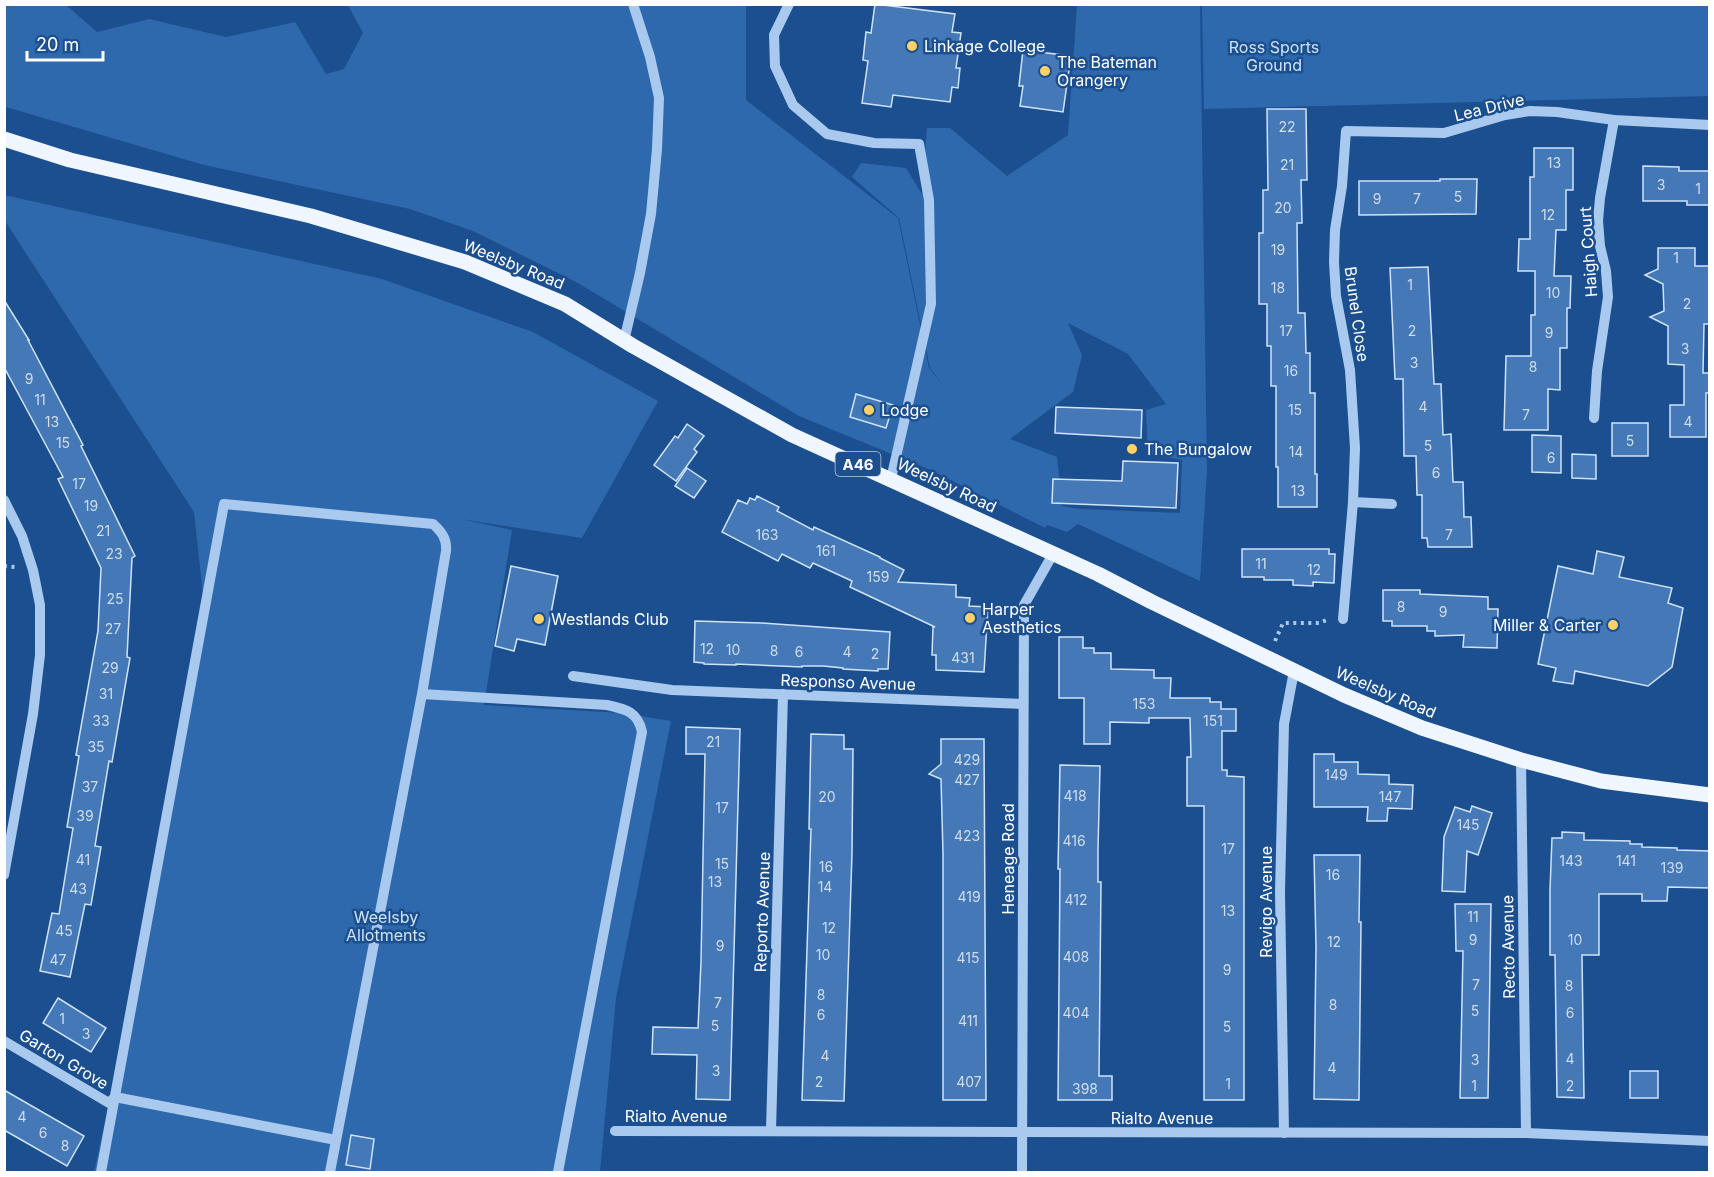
<svg xmlns="http://www.w3.org/2000/svg" width="1714" height="1177" font-family="Inter,sans-serif">
  <rect width="100%" height="100%" fill="#1b4f8f"/>
  <g fill="#2e69ad" fill-rule="evenodd">
    <path d="M 5,5 L 66,5 L 97,32 L 149,19 L 226,37 L 295,22 L 326,74 L 344,69 L 363,33 L 348,5 L 746,5 L 746,100 L 898,218 L 929,368 L 945,388 L 930,368 L 899,218 L 852,177 L 861,163 L 906,168 L 922,194 L 927,128 L 950,128 L 1007,176 L 1068,135 L 1077,5 L 1200,5 L 1207,471 L 1200,581 L 1078,524 L 1067,532 L 1047,525 L 1045,528 L 933,471 L 799,416 L 578,283 L 473,231 L 410,209 L 204,165 L 6,107 L 5,106 ZM 1068,323 L 1128,354 L 1166,404 L 1146,410 L 1148,454 L 1182,460 L 1180,513 L 1080,509 L 1061,506 L 1062,503 L 1057,457 L 1010,439 L 1073,392 L 1082,355 Z"/>
    <path d="M 1202,5 L 1709,5 L 1709,96 L 1204,109 Z"/>
    <path d="M 4,195 L 382,279 L 533,332 L 658,401 L 582,538 L 461,519 L 512,530 L 484,705 L 622,713 L 671,721 L 616,998 L 600,1172 L 94,1172 L 109,1103 L 203,596 L 194,512 L 5,221 Z"/>
  </g>
  <g fill="#4478b7" stroke="#cfe3fa" stroke-width="1.5">
    <path d="M 875,4 L 955,14 L 952,32 L 961,33 L 956,68 L 960,68 L 958,88 L 952,87 L 950,102 L 893,95 L 891,107 L 862,103 L 868,61 L 863,60 L 866,32 L 871,33 Z"/>
    <path d="M 1023,50 L 1071,56 L 1063,112 L 1020,106 L 1023,86 L 1019,86 Z"/>
    <path d="M 1267,109 L 1306,109 L 1307,180 L 1301,180 L 1302,223 L 1297,223 L 1298,313 L 1305,313 L 1306,353 L 1310,353 L 1310,393 L 1315,393 L 1315,474 L 1317,474 L 1317,507 L 1278,507 L 1278,467 L 1276,467 L 1276,386 L 1271,386 L 1271,346 L 1267,346 L 1267,304 L 1259,304 L 1259,233 L 1263,233 L 1263,190 L 1268,190 Z"/>
    <path d="M 1534,148 L 1573,148 L 1573,190 L 1566,190 L 1566,230 L 1556,230 L 1554,276 L 1571,276 L 1570,308 L 1567,308 L 1567,348 L 1560,348 L 1560,390 L 1548,389 L 1548,430 L 1504,430 L 1506,356 L 1531,356 L 1531,315 L 1535,315 L 1535,271 L 1518,271 L 1519,239 L 1530,239 L 1530,177 L 1534,177 Z"/>
    <path d="M 1643,166 L 1679,167 L 1679,171 L 1710,171 L 1710,205 L 1687,205 L 1687,201 L 1643,201 Z"/>
    <path d="M 1440,179 L 1477,179 L 1476,214 L 1359,215 L 1359,181 L 1440,181 Z"/>
    <path d="M 1658,248 L 1695,248 L 1695,266 L 1709,266 L 1710,324 L 1704,324 L 1703,373 L 1710,373 L 1710,393 L 1706,393 L 1706,437 L 1670,437 L 1670,405 L 1684,405 L 1684,365 L 1668,364 L 1668,326 L 1650,317 L 1664,311 L 1663,284 L 1645,275 L 1658,269 Z"/>
    <path d="M 1428,267 L 1434,384 L 1441,384 L 1443,435 L 1451,434 L 1453,482 L 1463,482 L 1464,517 L 1471,517 L 1472,547 L 1428,547 L 1427,538 L 1422,538 L 1422,495 L 1417,495 L 1416,456 L 1404,456 L 1403,379 L 1395,379 L 1390,268 Z"/>
    <path d="M 4,300 L 29,340 L 28,340 L 83,445 L 81,446 L 135,556 L 132,558 L 127,657 L 130,658 L 112,762 L 109,761 L 95,846 L 101,847 L 91,905 L 85,904 L 70,977 L 40,971 L 52,913 L 59,914 L 73,828 L 67,827 L 79,756 L 76,755 L 98,631 L 101,568 L 58,479 L 63,477 L 4,367 Z"/>
    <path d="M 856,394 L 893,405 L 886,428 L 850,417 Z"/>
    <path d="M 1056,407 L 1142,410 L 1141,438 L 1055,433 Z"/>
    <rect x="1612" y="423" width="36" height="33"/>
    <path d="M 687,424 L 704,436 L 694,449 L 697,452 L 676,481 L 654,465 L 675,436 L 678,438 Z"/>
    <path d="M 1532,435 L 1561,436 L 1561,473 L 1532,472 Z"/>
    <path d="M 1572,454 L 1596,455 L 1596,479 L 1572,478 Z"/>
    <path d="M 1123,461 L 1178,463 L 1176,508 L 1052,503 L 1053,479 L 1122,481 Z"/>
    <path d="M 687,468 L 706,481 L 694,498 L 675,486 Z"/>
    <path d="M 757,496 L 779,507 L 777,511 L 813,530 L 814,527 L 880,557 L 880,558 L 904,570 L 898,582 L 956,585 L 956,597 L 970,598 L 969,606 L 988,607 L 984,672 L 936,670 L 936,655 L 932,655 L 933,627 L 935,627 L 850,587 L 852,581 L 813,563 L 810,568 L 782,554 L 778,561 L 722,532 L 738,500 L 747,504 L 750,498 L 755,500 Z"/>
    <path d="M 1242,549 L 1329,549 L 1329,554 L 1335,554 L 1334,583 L 1313,582 L 1313,586 L 1293,585 L 1293,580 L 1264,580 L 1264,577 L 1242,577 Z"/>
    <path d="M 1597,551 L 1624,557 L 1619,577 L 1672,588 L 1668,603 L 1683,608 L 1672,667 L 1648,686 L 1575,671 L 1573,684 L 1553,681 L 1556,668 L 1538,664 L 1558,566 L 1593,574 Z"/>
    <path d="M 511,566 L 558,576 L 545,645 L 517,639 L 514,651 L 495,646 Z"/>
    <path d="M 1383,590 L 1420,590 L 1420,594 L 1488,597 L 1488,609 L 1498,609 L 1497,648 L 1463,647 L 1464,635 L 1435,636 L 1435,631 L 1427,631 L 1427,626 L 1392,626 L 1392,621 L 1383,621 Z"/>
    <path d="M 695,621 L 762,623 L 890,632 L 888,669 L 878,669 L 878,671 L 843,669 L 843,668 L 823,666 L 802,666 L 802,667 L 736,664 L 736,665 L 704,664 L 704,663 L 694,662 Z"/>
    <path d="M 1059,637 L 1083,637 L 1083,648 L 1094,648 L 1094,653 L 1111,653 L 1111,669 L 1154,670 L 1154,678 L 1171,678 L 1170,698 L 1210,698 L 1210,702 L 1221,702 L 1221,709 L 1236,709 L 1236,731 L 1222,731 L 1222,770 L 1227,770 L 1227,776 L 1244,777 L 1244,1100 L 1204,1100 L 1204,806 L 1187,806 L 1187,757 L 1191,757 L 1190,718 L 1149,718 L 1149,723 L 1110,722 L 1110,744 L 1084,744 L 1084,698 L 1059,698 Z"/>
    <path d="M 686,727 L 740,729 L 730,1100 L 696,1099 L 697,1055 L 652,1054 L 653,1027 L 698,1028 L 701,962 L 705,754 L 686,754 Z"/>
    <path d="M 811,734 L 844,735 L 844,749 L 853,749 L 852,853 L 844,1101 L 802,1100 L 811,829 L 809,829 Z"/>
    <path d="M 941,739 L 984,739 L 986,1100 L 943,1100 L 943,854 L 941,779 L 929,774 L 941,764 Z"/>
    <path d="M 1314,754 L 1334,754 L 1334,762 L 1358,762 L 1358,774 L 1389,775 L 1389,784 L 1413,785 L 1412,809 L 1388,808 L 1387,821 L 1367,821 L 1368,807 L 1314,807 Z"/>
    <path d="M 1060,765 L 1100,766 L 1098,850 L 1098,882 L 1101,882 L 1099,1076 L 1112,1076 L 1112,1100 L 1058,1100 L 1060,869 L 1058,869 Z"/>
    <path d="M 1472,806 L 1492,813 L 1478,855 L 1467,851 L 1465,892 L 1442,891 L 1444,837 L 1455,807 L 1470,812 Z"/>
    <path d="M 1562,832 L 1584,833 L 1584,840 L 1630,841 L 1630,844 L 1642,844 L 1642,847 L 1677,848 L 1677,850 L 1710,851 L 1710,888 L 1668,887 L 1667,901 L 1642,901 L 1642,894 L 1599,894 L 1599,955 L 1582,955 L 1584,1098 L 1557,1097 L 1555,955 L 1550,955 L 1550,890 L 1552,838 L 1562,838 Z"/>
    <path d="M 1314,855 L 1360,855 L 1359,922 L 1361,922 L 1359,1100 L 1314,1099 L 1316,947 Z"/>
    <path d="M 1455,904 L 1491,904 L 1488,1098 L 1460,1098 L 1463,951 L 1456,951 Z"/>
    <path d="M 58,998 L 106,1028 L 91,1052 L 43,1023 Z"/>
    <rect x="1630" y="1071" width="28" height="27"/>
    <path d="M 4,1090 L 84,1136 L 67,1166 L 4,1130 Z"/>
    <path d="M 351,1135 L 374,1139 L 370,1169 L 346,1165 Z"/>
  </g>
  <g fill="none" stroke-linecap="round" stroke-linejoin="round">
    <g stroke="#a9c9ee" stroke-width="4" stroke-dasharray="3 4.5" stroke-linecap="butt">
      <path d="M 4,566 L 15,567"/>
      <path d="M 1275,641 L 1283,623 L 1319,623 L 1327,620"/>
    </g>
    <g stroke="#a9c9ee" stroke-width="10">
      <path d="M 789,4 L 774,35 L 775,66 L 793,105 L 827,134 L 874,143 L 919,144 L 929,200 L 931,304 L 891,479"/>
      <path d="M 624,341 L 640,273 L 651,214 L 657,149 L 659,98 L 650,57 L 633,4"/>
      <path d="M 1594,418 L 1597,371 L 1608,297 L 1606,271 L 1600,246 L 1598,221 L 1600,198 L 1614,120"/>
      <path d="M 4,500 L 22,536 L 33,570 L 40,605 L 40,655 L 33,714 L 4,875"/>
      <path d="M 1353,502 L 1392,504"/>
      <path d="M 1343,619 L 1353,502 L 1355,448 L 1350,370 L 1336,296 L 1334,262 L 1335,230 L 1342,186 L 1346,131 L 1444,133 L 1505,115 L 1530,111 L 1557,112 L 1614,120 L 1710,125"/>
      <path d="M 573,676 L 672,690 L 1023,704"/>
      <path d="M 422,694 L 607,705 C 626,709 638,712 642,732 L 558,1172"/>
      <path d="M 1521,760 L 1526,1133"/>
      <path d="M 4,1041 L 109,1103 L 115,1097 L 336,1140"/>
      <path d="M 771,1130 L 783,694"/>
      <path d="M 615,1131 L 1526,1133 L 1710,1141"/>
      <path d="M 1284,1133 L 1280,892 L 1284,724 L 1294,671"/>
      <path d="M 101,1172 L 224,504 L 433,524 C 442,532 447,539 446,551 L 422,694 L 330,1172"/>
      <path d="M 1022,1172 L 1024,605 L 1053,554"/>
    </g>
    <path stroke="#f0f6ff" stroke-width="15" d="M 4,139 L 70,160 L 311,216 L 465,262 L 565,304 L 633,346 L 792,435 L 1098,574 L 1152,602 L 1344,695 L 1422,728 L 1521,760 L 1601,781 L 1710,795"/>
  </g>
  <g fill="#ffd166" stroke="#1b4f8f" stroke-width="2">
    <circle cx="912" cy="46" r="6"/>
    <circle cx="1045" cy="71" r="6"/>
    <circle cx="869" cy="410" r="6"/>
    <circle cx="1132" cy="449" r="6"/>
    <circle cx="970" cy="618" r="6"/>
    <circle cx="539" cy="619" r="6"/>
    <circle cx="1613" cy="625" r="6"/>
  </g>
  <g text-anchor="middle" dominant-baseline="central" stroke-width="5" stroke-linejoin="round" paint-order="stroke">
    <g font-size="14" fill="#d0dded">
      <text x="1287" y="126">22</text>
      <text x="1554" y="162">13</text>
      <text x="1287" y="164">21</text>
      <text x="1661" y="184">3</text>
      <text x="1698" y="188">1</text>
      <text x="1458" y="196">5</text>
      <text x="1377" y="198">9</text>
      <text x="1417" y="198">7</text>
      <text x="1283" y="207">20</text>
      <text x="1548" y="214">12</text>
      <text x="1278" y="249">19</text>
      <text x="1676" y="257">1</text>
      <text x="1410" y="284">1</text>
      <text x="1278" y="287">18</text>
      <text x="1553" y="292">10</text>
      <text x="1687" y="303">2</text>
      <text x="1286" y="330">17</text>
      <text x="1412" y="330">2</text>
      <text x="1549" y="332">9</text>
      <text x="1685" y="348">3</text>
      <text x="1414" y="362">3</text>
      <text x="1533" y="366">8</text>
      <text x="1291" y="370">16</text>
      <text x="29" y="378">9</text>
      <text x="40" y="399">11</text>
      <text x="1423" y="406">4</text>
      <text x="1295" y="409">15</text>
      <text x="1526" y="414">7</text>
      <text x="52" y="421">13</text>
      <text x="1688" y="421">4</text>
      <text x="1630" y="440">5</text>
      <text x="63" y="442">15</text>
      <text x="1428" y="445">5</text>
      <text x="1296" y="451">14</text>
      <text x="1551" y="457">6</text>
      <text x="1436" y="472">6</text>
      <text x="79" y="483">17</text>
      <text x="1298" y="490">13</text>
      <text x="91" y="505">19</text>
      <text x="103" y="530">21</text>
      <text x="767" y="534">163</text>
      <text x="1449" y="534">7</text>
      <text x="826" y="550">161</text>
      <text x="114" y="553">23</text>
      <text x="1261" y="563">11</text>
      <text x="1314" y="569">12</text>
      <text x="878" y="576">159</text>
      <text x="115" y="598">25</text>
      <text x="1401" y="606">8</text>
      <text x="1443" y="611">9</text>
      <text x="113" y="628">27</text>
      <text x="707" y="648">12</text>
      <text x="733" y="649">10</text>
      <text x="774" y="650">8</text>
      <text x="799" y="651">6</text>
      <text x="847" y="651">4</text>
      <text x="875" y="653">2</text>
      <text x="963" y="657">431</text>
      <text x="110" y="667">29</text>
      <text x="106" y="693">31</text>
      <text x="1144" y="703">153</text>
      <text x="101" y="720">33</text>
      <text x="1213" y="720">151</text>
      <text x="713" y="741">21</text>
      <text x="96" y="746">35</text>
      <text x="967" y="759">429</text>
      <text x="1336" y="774">149</text>
      <text x="967" y="779">427</text>
      <text x="90" y="786">37</text>
      <text x="1075" y="795">418</text>
      <text x="827" y="796">20</text>
      <text x="1390" y="796">147</text>
      <text x="722" y="807">17</text>
      <text x="85" y="815">39</text>
      <text x="1468" y="824">145</text>
      <text x="967" y="835">423</text>
      <text x="1074" y="840">416</text>
      <text x="1228" y="848">17</text>
      <text x="83" y="859">41</text>
      <text x="1571" y="860">143</text>
      <text x="1626" y="860">141</text>
      <text x="722" y="863">15</text>
      <text x="826" y="866">16</text>
      <text x="1672" y="867">139</text>
      <text x="1333" y="874">16</text>
      <text x="715" y="881">13</text>
      <text x="825" y="886">14</text>
      <text x="78" y="888">43</text>
      <text x="969" y="896">419</text>
      <text x="1076" y="899">412</text>
      <text x="1228" y="910">13</text>
      <text x="1473" y="916">11</text>
      <text x="829" y="927">12</text>
      <text x="64" y="930">45</text>
      <text x="1473" y="939">9</text>
      <text x="1575" y="939">10</text>
      <text x="1334" y="941">12</text>
      <text x="720" y="945">9</text>
      <text x="823" y="954">10</text>
      <text x="1076" y="956">408</text>
      <text x="968" y="957">415</text>
      <text x="58" y="959">47</text>
      <text x="1227" y="969">9</text>
      <text x="1476" y="984">7</text>
      <text x="1569" y="985">8</text>
      <text x="821" y="994">8</text>
      <text x="718" y="1002">7</text>
      <text x="1333" y="1004">8</text>
      <text x="1475" y="1010">5</text>
      <text x="1076" y="1012">404</text>
      <text x="1570" y="1012">6</text>
      <text x="821" y="1014">6</text>
      <text x="62" y="1018">1</text>
      <text x="968" y="1020">411</text>
      <text x="715" y="1025">5</text>
      <text x="1227" y="1026">5</text>
      <text x="86" y="1033">3</text>
      <text x="825" y="1055">4</text>
      <text x="1570" y="1058">4</text>
      <text x="1475" y="1059">3</text>
      <text x="1332" y="1067">4</text>
      <text x="716" y="1070">3</text>
      <text x="819" y="1081">2</text>
      <text x="969" y="1081">407</text>
      <text x="1228" y="1083">1</text>
      <text x="1474" y="1085">1</text>
      <text x="1570" y="1085">2</text>
      <text x="1085" y="1088">398</text>
      <text x="22" y="1116">4</text>
      <text x="43" y="1132">6</text>
      <text x="65" y="1145">8</text>
    </g>
    <rect fill="#1b4f8f" stroke="#bbcadd" stroke-width="1.5" x="835.5" y="452" width="45" height="24" rx="4.5"/>
    <g font-size="15" font-weight="bold" fill="#fff">
      <text x="858" y="464">A46</text>
    </g>
    <g font-size="16" fill="#fff" stroke="#1b4f8f" text-anchor="start">
      <text x="924" y="46">Linkage College</text>
      <text x="1057" y="62">The Bateman<tspan x="1057" dy="18">Orangery</tspan></text>
      <text x="881" y="410">Lodge</text>
      <text x="1144" y="449">The Bungalow</text>
      <text x="982" y="609">Harper<tspan x="982" dy="18">Aesthetics</tspan></text>
      <text x="551" y="619">Westlands Club</text>
      <text x="1601" y="625" text-anchor="end">Miller &amp; Carter</text>
    </g>
    <g font-size="16" fill="#cfe3fa" stroke="#1b4f8f">
      <text x="1274" y="47">Ross Sports<tspan x="1274" dy="18">Ground</tspan></text>
      <text x="386" y="917">Weelsby<tspan x="386" dy="18">Allotments</tspan></text>
    </g>
    <g font-size="16" fill="#fff" stroke="#1b4f8f">
      <text transform="translate(1489 107) rotate(-14)">Lea Drive</text>
      <text transform="translate(1588 252) rotate(-94)">Haigh Court</text>
      <text transform="translate(514 264) rotate(22)">Weelsby Road</text>
      <text transform="translate(1357 314) rotate(82)">Brunel Close</text>
      <text transform="translate(947 485) rotate(25)">Weelsby Road</text>
      <text transform="translate(848 682) rotate(2)">Responso Avenue</text>
      <text transform="translate(1386 692) rotate(23)">Weelsby Road</text>
      <text transform="translate(1008 859) rotate(-90)">Heneage Road</text>
      <text transform="translate(1266 902) rotate(-90)">Revigo Avenue</text>
      <text transform="translate(762 912) rotate(-88)">Reporto Avenue</text>
      <text transform="translate(1508 947) rotate(-91)">Recto Avenue</text>
      <text transform="translate(64 1059) rotate(31)">Garton Grove</text>
      <text x="676" y="1116">Rialto Avenue</text>
      <text x="1162" y="1118">Rialto Avenue</text>
    </g>
  </g>
  <rect width="1714" height="1177" fill="none" stroke="#ffffff" stroke-width="12"/>
  <path d="M27 51v9h76v-9" fill="none" stroke="#ffffff" stroke-width="3"/>
  <text x="36" y="51" font-size="18" fill="#ffffff" stroke="#1b4f8f" stroke-width="4.5" paint-order="stroke">20 m</text>
</svg>
